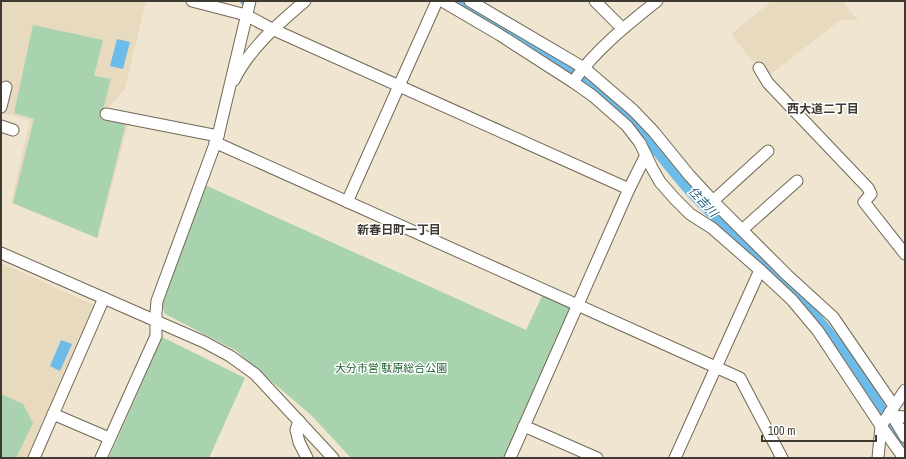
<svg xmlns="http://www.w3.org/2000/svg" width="906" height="459" font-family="'Archivo Narrow','Noto Sans JP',sans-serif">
  <rect width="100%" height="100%" fill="#efe5d0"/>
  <g fill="#e8dabf">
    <path d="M 1,1 L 146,1 L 125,89 L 108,108 L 106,116 L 129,121 L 98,238 L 11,203 L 30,120 L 3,114 L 5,104 L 1,87 Z"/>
    <path d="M 772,1 L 843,1 L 854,16 L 860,19 L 839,21 L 771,74 L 768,74 L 760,63 L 753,62 L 731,34 Z"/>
    <path d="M 1,263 L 96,306 L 30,458 L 1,458 Z"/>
  </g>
  <g fill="#a8d3ae">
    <path d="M 33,25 L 103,40 L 94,76 L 111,79 L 101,117 L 126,123 L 97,238 L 13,203 L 34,119 L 14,113 Z"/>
    <path d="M 205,185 L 526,330 L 544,292 L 576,307 L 508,458 L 351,458 L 311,415 L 235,350 L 165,314 L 162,305 Z"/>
    <path d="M 162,337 L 245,378 L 209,458 L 109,458 Z"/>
    <path d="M 1,394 L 23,404 L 33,423 L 16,458 L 1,458 Z"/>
  </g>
  <g fill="#6dbbe9">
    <path d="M 117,39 L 130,42 L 123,69 L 110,66 Z"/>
    <path d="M 61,340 L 72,344 L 60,371 L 50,366 Z"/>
  </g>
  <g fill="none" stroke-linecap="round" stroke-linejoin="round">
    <path stroke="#6dbbe9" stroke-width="2.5" d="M 241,1 L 242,3"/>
    <path stroke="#6dbbe9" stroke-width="14" d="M 458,1 C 516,35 577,67 626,113 C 654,140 674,174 702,201 C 742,242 786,281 822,327 C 841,350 858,375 874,400 C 884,417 893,433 905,449"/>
    <g stroke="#716856" stroke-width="13">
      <g id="minor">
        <path d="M 192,1 L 246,15 L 272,29 L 629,189"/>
        <path d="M 442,1 L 500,35 L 573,82 L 593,96 L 627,126 L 640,143 L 652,168 L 660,182 L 675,199 L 690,214 L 712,228 L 760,270 L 792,300 L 818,331 L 881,426 L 904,458"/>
        <path d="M 470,1 L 584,68 L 633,110 L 654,132 L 689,175 L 713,201 L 787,275 L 833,317 L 894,406"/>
        <path d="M 595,1 L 622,28"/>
        <path d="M 759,68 L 768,83 L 868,188 L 871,194 L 864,202 L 905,254"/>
        <path d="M 234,80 C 250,48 278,24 305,1"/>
        <path d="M 573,82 C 594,51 628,24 657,1"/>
        <path d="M 1,107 L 6,87"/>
        <path d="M 106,114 L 218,136"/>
        <path d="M 1,126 L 13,130"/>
        <path d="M 215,143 L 221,145 L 740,378 L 782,458"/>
        <path d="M 713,201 L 768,151"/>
        <path d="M 347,202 L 437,1"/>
        <path d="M 742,230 L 797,181"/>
        <path d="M 1,253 L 204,342 L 230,356 L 255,374 L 333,458"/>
        <path d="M 890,412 L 905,437"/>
        <path d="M 53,414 L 109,438"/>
        <path d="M 893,416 L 905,417"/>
        <path d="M 299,421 L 296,430 L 299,442 L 307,458"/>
        <path d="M 524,426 L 597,458"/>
        <path d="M 34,458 L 104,298"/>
        <path d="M 101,458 L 156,336 L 156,313 L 157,301 L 218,136 L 250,1"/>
        <path d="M 510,458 L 629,189 L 646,155"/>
        <path d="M 675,458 L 760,270"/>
        <path d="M 878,458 L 881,426 L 905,390"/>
      </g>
    </g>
    <use href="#minor" stroke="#fff" stroke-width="11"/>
  </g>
  <g text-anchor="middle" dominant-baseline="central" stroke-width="3" stroke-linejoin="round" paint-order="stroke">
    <g font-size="11" fill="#1a5f2d" stroke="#fff">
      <text x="391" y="368">大分市営 駄原総合公園</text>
    </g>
    <g font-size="12" font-weight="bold" fill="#3f3b33" stroke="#fff">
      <text x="823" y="109">西大道二丁目</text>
      <text x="399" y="230">新春日町一丁目</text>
    </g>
    <g font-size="12" font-style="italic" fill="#205b7b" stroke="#fff">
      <text transform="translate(703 202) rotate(47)">住吉川</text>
    </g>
  </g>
  <rect width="906" height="459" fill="none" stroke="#3f3b33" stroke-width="4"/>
  <path d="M762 435v6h114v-6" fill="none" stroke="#3f3b33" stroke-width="2"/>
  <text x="768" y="435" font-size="12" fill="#3f3b33" stroke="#ffffff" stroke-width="3" paint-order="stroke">100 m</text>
</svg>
